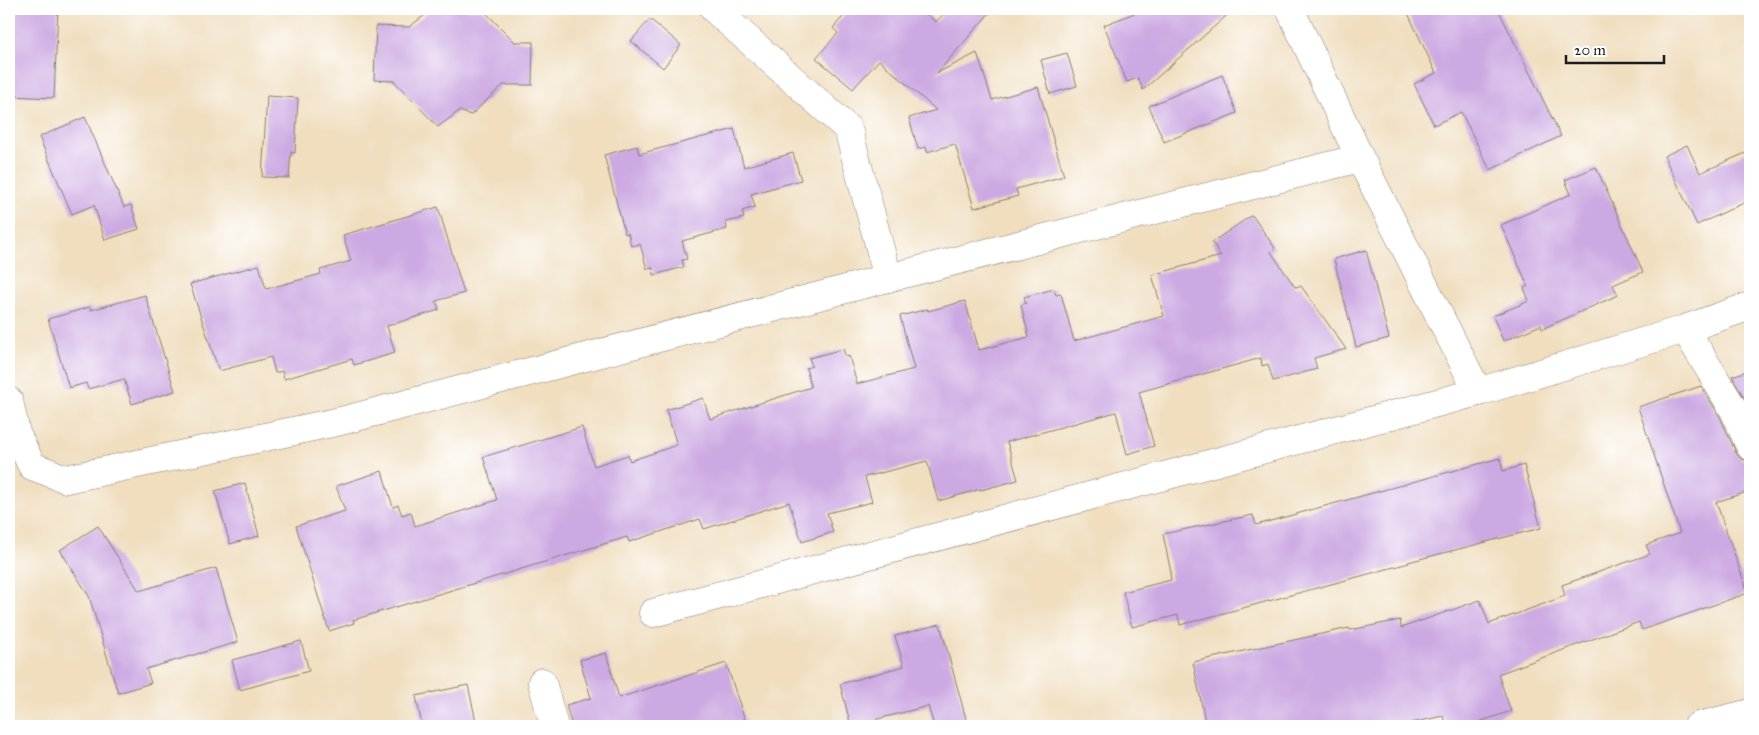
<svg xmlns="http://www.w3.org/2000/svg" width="1759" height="735" font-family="'IM FELL Great Primer',serif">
  <rect width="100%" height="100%" fill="#fff"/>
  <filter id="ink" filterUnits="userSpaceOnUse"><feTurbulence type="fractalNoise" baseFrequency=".02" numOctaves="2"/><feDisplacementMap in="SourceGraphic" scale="10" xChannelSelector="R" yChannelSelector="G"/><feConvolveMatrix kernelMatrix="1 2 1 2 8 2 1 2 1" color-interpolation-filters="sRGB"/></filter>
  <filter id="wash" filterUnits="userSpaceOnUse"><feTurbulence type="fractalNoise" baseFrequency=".0096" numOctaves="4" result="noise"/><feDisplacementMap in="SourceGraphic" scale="20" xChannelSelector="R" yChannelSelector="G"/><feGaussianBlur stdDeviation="1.12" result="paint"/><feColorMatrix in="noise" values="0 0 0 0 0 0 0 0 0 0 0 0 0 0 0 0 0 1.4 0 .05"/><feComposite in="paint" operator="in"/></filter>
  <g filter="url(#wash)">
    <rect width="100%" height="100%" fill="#f0debf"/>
    <g id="blocks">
      <g fill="#cca9e2">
        <path d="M 9,9 L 58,9 L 54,98 L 9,96 Z"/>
        <path d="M 433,9 L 483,10 L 515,42 L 533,42 L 532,85 L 503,85 L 471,115 L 459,111 L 438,127 L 394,81 L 374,80 L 376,26 L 409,27 Z"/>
        <path d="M 850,9 L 921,9 L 936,22 L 948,9 L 993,9 L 937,73 L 977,53 L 992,100 L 1038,87 L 1064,176 L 1016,189 L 1018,196 L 974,208 L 955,144 L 927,152 L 926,147 L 918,149 L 909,118 L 936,110 L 879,60 L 853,89 L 816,58 L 838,33 L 833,28 Z"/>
        <path d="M 1145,9 L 1234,9 L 1143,90 L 1138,78 L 1127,82 L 1104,25 Z"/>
        <path d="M 1406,9 L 1498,9 L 1561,136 L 1490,170 L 1461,112 L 1434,125 L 1414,84 L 1436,73 Z"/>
        <path d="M 650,19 L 681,45 L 663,68 L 631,41 Z"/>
        <path d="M 1067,53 L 1077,86 L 1050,94 L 1041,60 Z"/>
        <path d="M 1222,75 L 1237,113 L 1164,142 L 1149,106 Z"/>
        <path d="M 267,96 L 298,98 L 295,153 L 291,152 L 289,178 L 262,177 Z"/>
        <path d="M 85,117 L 124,207 L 131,205 L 139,229 L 105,240 L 94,205 L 72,214 L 39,137 Z"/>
        <path d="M 734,129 L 744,167 L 793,153 L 801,180 L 751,194 L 755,207 L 742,211 L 744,218 L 726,222 L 727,229 L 682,241 L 687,259 L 682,260 L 684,267 L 654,275 L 653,268 L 647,269 L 640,244 L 631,246 L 628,233 L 625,234 L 604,155 L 637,146 L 639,154 Z"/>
        <path d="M 1687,145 L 1700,173 L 1750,151 L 1750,200 L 1697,225 L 1664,156 Z"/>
        <path d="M 1596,167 L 1643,272 L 1613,285 L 1618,295 L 1542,329 L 1541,325 L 1503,341 L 1493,316 L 1529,301 L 1524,288 L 1528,286 L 1501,225 L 1571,194 L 1565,180 Z"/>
        <path d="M 438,207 L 464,293 L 436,301 L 439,310 L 387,326 L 395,353 L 354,365 L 352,359 L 284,379 L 282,371 L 275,373 L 271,357 L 219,371 L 190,284 L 259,265 L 266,289 L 321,274 L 320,270 L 351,261 L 343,235 Z"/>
        <path d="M 1252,215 L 1275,248 L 1271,252 L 1295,287 L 1301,286 L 1346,349 L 1314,358 L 1317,369 L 1273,381 L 1268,364 L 1262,366 L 1261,358 L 1139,392 L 1154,446 L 1127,454 L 1116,412 L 1007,442 L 1018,480 L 981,490 L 981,489 L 938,501 L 927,461 L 865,477 L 872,502 L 827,513 L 833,532 L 802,542 L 789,502 L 704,529 L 700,519 L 629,542 L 627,537 L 353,620 L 354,623 L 329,631 L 296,526 L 345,511 L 336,486 L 382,471 L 393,507 L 398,505 L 402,515 L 411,512 L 415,526 L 497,500 L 483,457 L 523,445 L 582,427 L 594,466 L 628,455 L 630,461 L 677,445 L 666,410 L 703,398 L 710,419 L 811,387 L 806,368 L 812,366 L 809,358 L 843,349 L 846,357 L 849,356 L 857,384 L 914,369 L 900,316 L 928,309 L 928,311 L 965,301 L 979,350 L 1029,337 L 1021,305 L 1026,303 L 1024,297 L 1054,289 L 1056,295 L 1061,294 L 1074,341 L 1164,316 L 1152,275 L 1221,256 L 1212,242 Z"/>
        <path d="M 1366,250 L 1389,338 L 1356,347 L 1334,259 Z"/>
        <path d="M 145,295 L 175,391 L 132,404 L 124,379 L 88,389 L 86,383 L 69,388 L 48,319 L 90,307 L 91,310 Z"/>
        <path d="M 1750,370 L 1750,408 L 1732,376 Z"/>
        <path d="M 1701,386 L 1720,417 L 1736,453 L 1741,459 L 1750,461 L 1750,491 L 1716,502 L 1748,593 L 1642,630 L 1639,622 L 1498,674 L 1511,711 L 1467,726 L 1447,726 L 1443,716 L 1397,726 L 1206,726 L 1193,662 L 1349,628 L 1350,630 L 1400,620 L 1401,628 L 1480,600 L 1489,624 L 1565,596 L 1562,585 L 1650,554 L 1646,545 L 1680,533 L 1638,407 Z"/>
        <path d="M 1500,458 L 1503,471 L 1524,465 L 1541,528 L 1408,562 L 1409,563 L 1180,625 L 1178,615 L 1132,627 L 1123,592 L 1171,580 L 1170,574 L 1171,573 L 1163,534 L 1253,515 L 1256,525 Z"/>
        <path d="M 245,483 L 259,536 L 230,544 L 215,491 Z"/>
        <path d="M 98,526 L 139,591 L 216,568 L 238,642 L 146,669 L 151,683 L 118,693 L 89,596 L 60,550 Z"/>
        <path d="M 940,624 L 968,726 L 934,726 L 928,706 L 851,726 L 840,684 L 904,666 L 895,636 Z"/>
        <path d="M 301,641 L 309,671 L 240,690 L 232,660 Z"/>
        <path d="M 606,653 L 619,698 L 726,663 L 747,726 L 572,726 L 566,705 L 591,698 L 580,660 Z"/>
        <path d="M 468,685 L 477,726 L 422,726 L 416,696 Z"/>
      </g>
    </g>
  </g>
  <g filter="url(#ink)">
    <use href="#blocks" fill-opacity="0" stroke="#867d6e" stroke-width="1"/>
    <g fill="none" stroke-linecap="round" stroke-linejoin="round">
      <g stroke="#867d6e" stroke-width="29">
        <g id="minor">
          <path d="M 714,9 L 848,129 L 888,278"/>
          <path d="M 1290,9 L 1360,158 L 1478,392"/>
          <path d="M 1685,329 L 1734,410 L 1750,446"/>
          <path d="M 9,401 L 16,433 L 32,466 L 66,479 L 341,421 L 888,278 L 1360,158"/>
          <path d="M 653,613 L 1478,392 L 1685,329 L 1750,306"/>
          <path d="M 542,682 L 554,726"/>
          <path d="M 1698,726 L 1750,713"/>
        </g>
      </g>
      <use href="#minor" stroke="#fff" stroke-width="28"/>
    </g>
  </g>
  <rect width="1759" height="735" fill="none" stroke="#fff" stroke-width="30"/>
  <path d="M1566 55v8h98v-8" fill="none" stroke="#1c1c1c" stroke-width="2.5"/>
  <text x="1574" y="55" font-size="15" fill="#1c1c1c" stroke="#ffffff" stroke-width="4" paint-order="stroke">20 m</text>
</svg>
